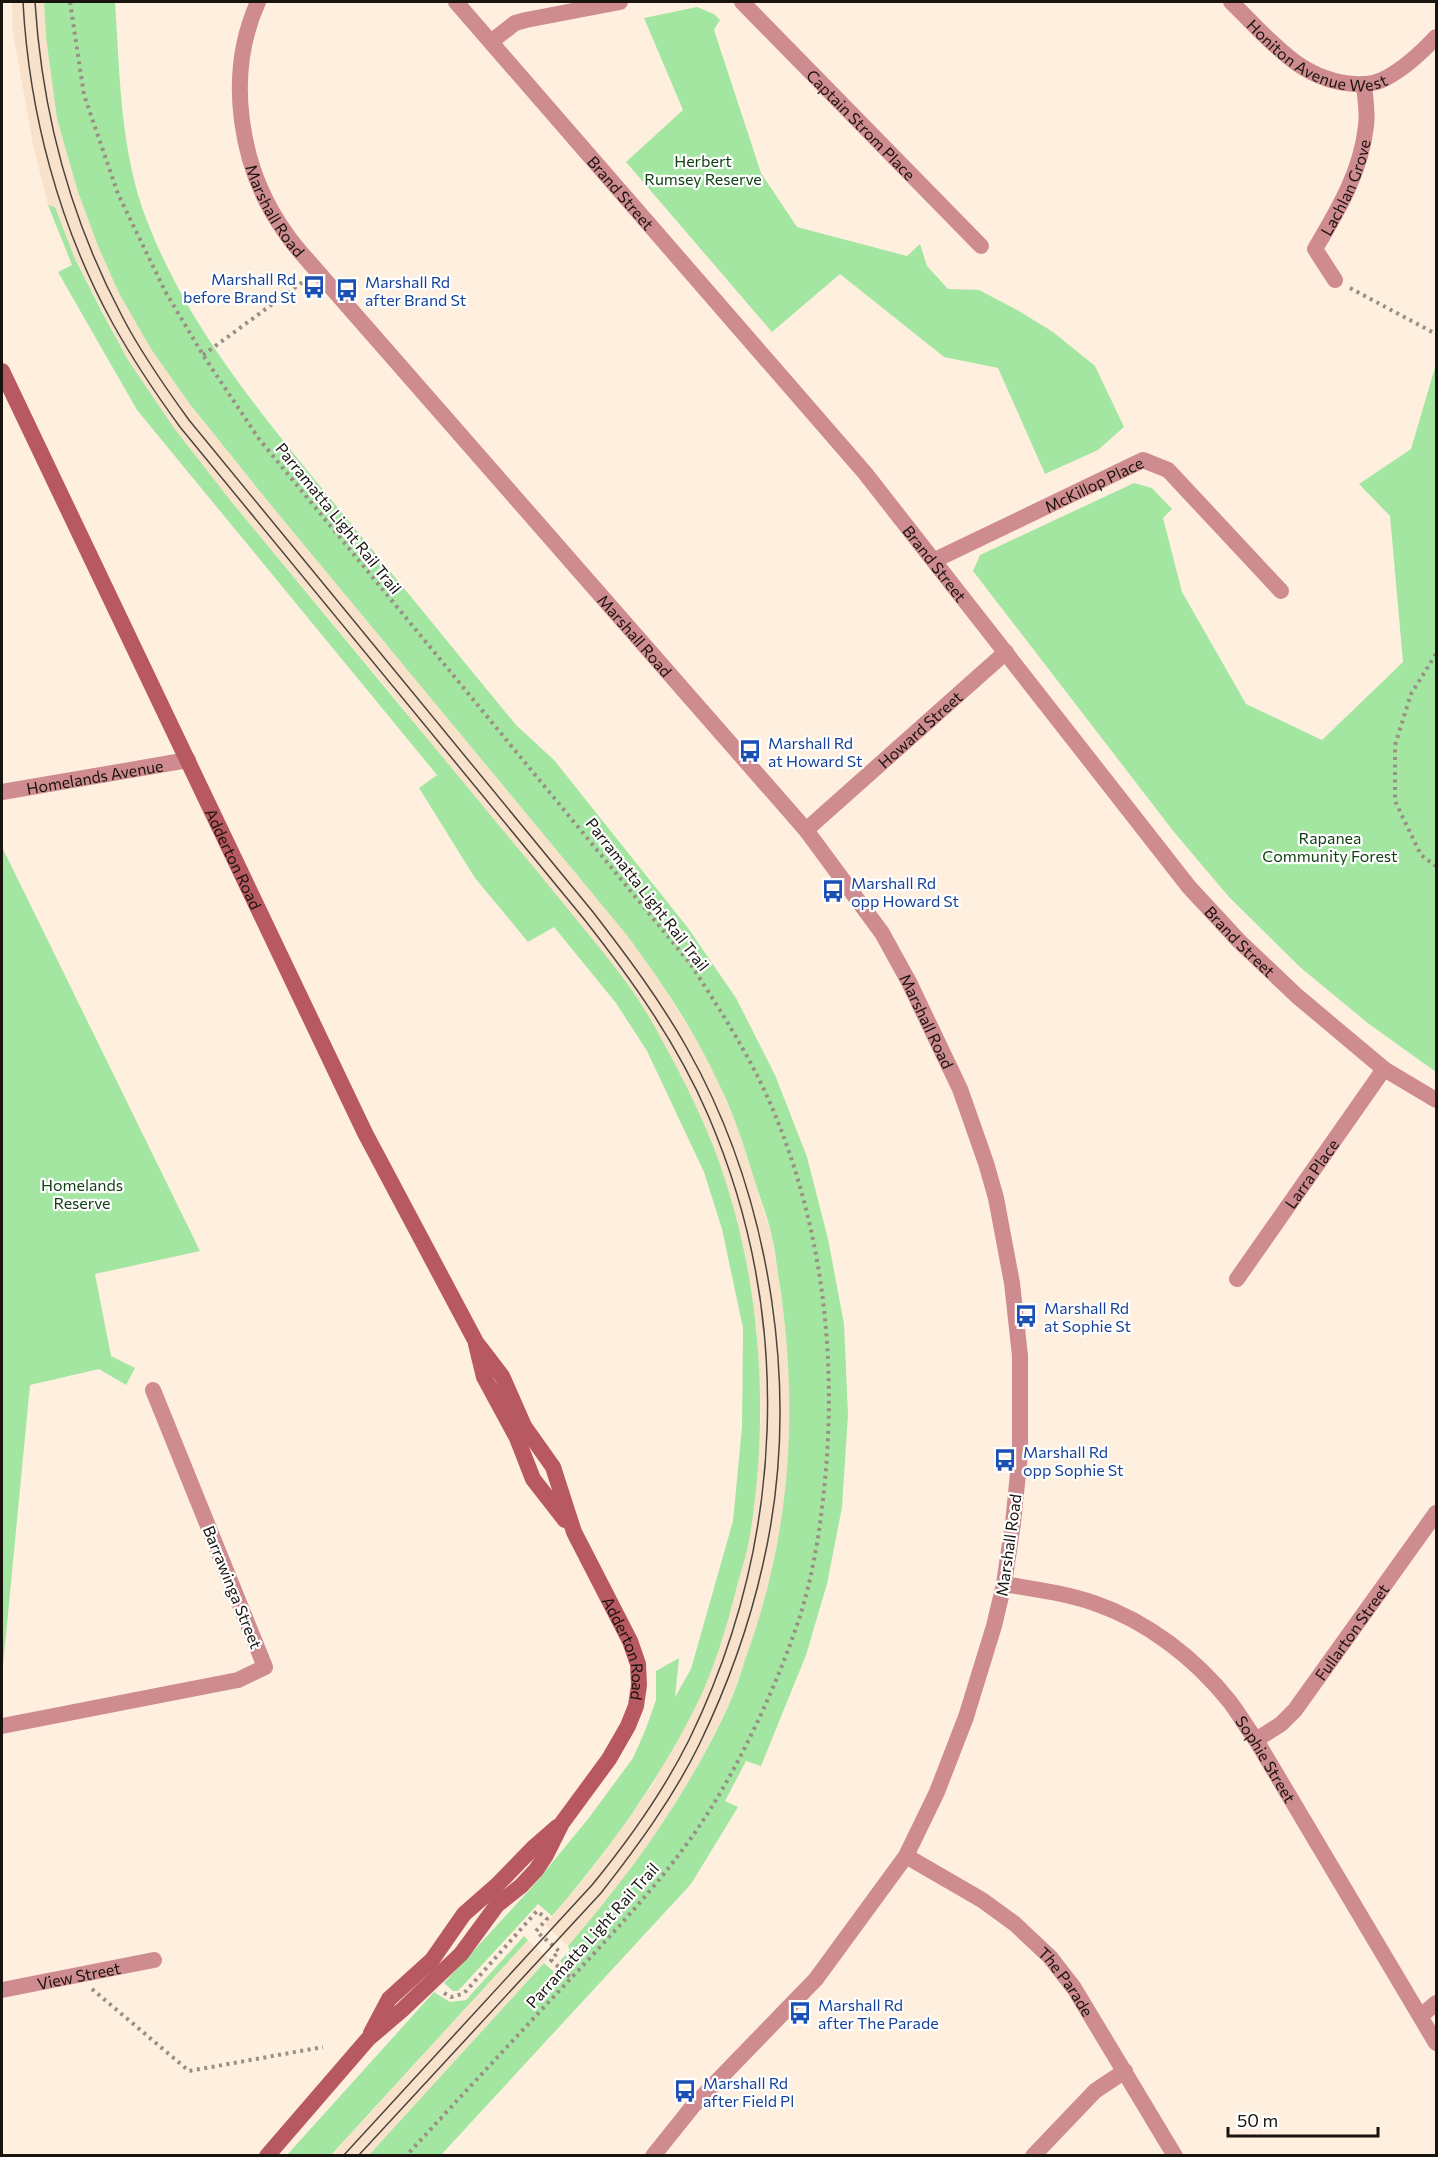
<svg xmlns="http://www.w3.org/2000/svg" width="1438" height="2157" font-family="Commissioner,sans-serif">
  <rect width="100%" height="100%" fill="#feefdf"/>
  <g fill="#f8e2cc">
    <path d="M 12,2 L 44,2 L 46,37 L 57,119 L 78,192 L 98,246 L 151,349 L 189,403 L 266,499 L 626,934 L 651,968 L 698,1042 L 718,1081 L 739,1132 L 772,1237 L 784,1317 L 790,1374 L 790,1429 L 786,1492 L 773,1568 L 756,1630 L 729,1705 L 686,1789 L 645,1851 L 609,1899 L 568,1946 L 545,1925 L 596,1864 L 654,1783 L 728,1619 L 749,1542 L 761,1418 L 757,1330 L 742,1246 L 724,1177 L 707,1131 L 680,1076 L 401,705 L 230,500 L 174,429 L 128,360 L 75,259 L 55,207 L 48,205 L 33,145 L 13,33 Z"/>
    <path d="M 528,1940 L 548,1958 L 369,2155 L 331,2156 Z"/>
  </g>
  <g fill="#a3e6a2">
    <path d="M 44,2 L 115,2 C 120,75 120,151 147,221 C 189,329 262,415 334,503 C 395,577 455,651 516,725 L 554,760 L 688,928 L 736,998 L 775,1075 L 807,1157 L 828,1239 L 844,1324 L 848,1415 L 842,1507 L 827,1584 L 806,1655 L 761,1766 L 746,1761 L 725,1801 L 738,1807 L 691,1884 L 441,2155 L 369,2155 L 544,1963 L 561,1978 L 569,1970 L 560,1961 L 570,1950 L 568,1946 C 632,1872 686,1797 728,1707 C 735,1692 740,1675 745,1660 C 790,1538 799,1415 780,1287 C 777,1271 776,1254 772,1237 C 768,1218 760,1198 754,1179 C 744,1145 733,1112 717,1080 C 693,1028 660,980 626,934 L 266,499 L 189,403 L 151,349 L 119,293 L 98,246 L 78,192 L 57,119 L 46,37 Z"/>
    <path d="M 697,7 L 714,14 L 720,20 L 714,30 L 761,173 L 797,227 L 907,256 L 920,244 L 927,266 L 948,289 L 979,290 L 1019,311 L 1053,332 L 1095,366 L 1124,427 L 1098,450 L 1045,474 L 998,368 L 944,357 L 840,274 L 772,332 L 626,162 L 683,110 L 644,18 Z"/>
    <path d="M 48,205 L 55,207 L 75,259 L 102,312 L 128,360 L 174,428 L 230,500 L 559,898 C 589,936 623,973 648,1015 C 669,1052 690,1091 707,1131 C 760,1257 772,1407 749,1541 C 746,1557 740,1574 736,1590 C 727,1626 714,1669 698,1702 C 659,1781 609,1850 552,1916 L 538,1904 L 458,1991 L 453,1991 L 444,1983 L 533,1886 L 588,1819 L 633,1758 L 645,1731 L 656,1700 L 656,1671 L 679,1658 L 675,1697 L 691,1669 L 733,1521 L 742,1427 L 743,1328 L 722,1229 L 704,1172 L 647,1051 L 616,1003 L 554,927 L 528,942 L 475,878 L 419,788 L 437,775 L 137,410 L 58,272 L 72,265 Z"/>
    <path d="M 1436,364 L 1436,1072 L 1369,1024 L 1301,968 L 1229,897 L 1174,832 L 973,571 L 980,555 L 1134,483 L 1152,488 L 1172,509 L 1163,518 L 1182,592 L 1246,704 L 1322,740 L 1403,662 L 1390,516 L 1359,484 L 1411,449 Z"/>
    <path d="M 2,847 L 200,1251 L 95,1274 L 111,1356 L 135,1368 L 126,1385 L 99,1369 L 30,1385 L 2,1676 Z"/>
    <path d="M 524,1936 L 528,1940 L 331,2155 L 287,2155 L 434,1992 L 450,2002 L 466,2000 Z"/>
  </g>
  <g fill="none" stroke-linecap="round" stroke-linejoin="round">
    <g stroke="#9a8f84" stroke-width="4" stroke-dasharray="3 4.5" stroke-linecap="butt">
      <path d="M 70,2 L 84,95 L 118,194 L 165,291 L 203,355 L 259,439 L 689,962 C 721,1011 754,1062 776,1117 C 825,1238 838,1370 823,1499 C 819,1537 812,1577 801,1613 C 781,1675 749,1745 716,1800 C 677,1865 625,1920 574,1975 C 518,2035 462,2095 406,2156"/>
      <path d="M 1350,288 L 1436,334"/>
      <path d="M 203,355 L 304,281"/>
      <path d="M 1436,654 L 1411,694 L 1395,745 L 1395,801 L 1421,855 L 1436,866"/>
      <path d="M 92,1989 L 189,2071 L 323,2047"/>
      <path d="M 444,1993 L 451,1997 L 462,1994 L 466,1991 L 537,1911 L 547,1919 L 536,1931 L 559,1951 L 551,1960 L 571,1978"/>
    </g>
    <g stroke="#cf8c90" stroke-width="16">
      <path id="s1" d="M 258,2 C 225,75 239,167 285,232 C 294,246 306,258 317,271 L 806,830 L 882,933 L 909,982 L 960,1089 L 986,1163 L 996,1198 L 1012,1283 L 1020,1356 L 1020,1454 L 1013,1523 L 1004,1584 L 994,1626 L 966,1717 L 937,1792 L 906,1856 L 816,1979 L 693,2106 L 653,2156"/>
      <path id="s2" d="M 456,2 L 865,473 L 1189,887 L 1239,941 L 1297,996 L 1384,1069 L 1436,1100"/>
      <path id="s3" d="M 742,2 L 981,246"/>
      <path id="s4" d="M 1231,2 C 1268,37 1299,81 1355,84 C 1365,85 1377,83 1386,78 C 1405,68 1422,52 1436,37"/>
      <path d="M 492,41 L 515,23 L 526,20 L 620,2"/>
      <path id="s5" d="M 1335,280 L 1315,249 C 1338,210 1361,172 1366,126 C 1368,113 1365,98 1364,84"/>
      <path id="s6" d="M 935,560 L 1143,460 L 1168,470 L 1281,591"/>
      <path id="s7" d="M 2,792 L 188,760"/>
      <path id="s8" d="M 806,830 L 1006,652"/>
      <path id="s9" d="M 1237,1279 L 1384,1069"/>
      <path id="s10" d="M 1004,1584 C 1034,1589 1065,1593 1094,1603 C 1147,1621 1195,1658 1230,1702 C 1239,1714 1247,1728 1256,1740 L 1436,2043"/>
      <path d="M 2,1726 L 238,1680 L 265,1667 L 153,1390"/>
      <path id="s11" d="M 1256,1740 L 1281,1724 L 1295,1710 L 1436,1513"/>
      <path id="s12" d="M 906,1856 L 982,1900 L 1015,1924 L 1050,1957 L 1074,1988 L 1175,2156"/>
      <path id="s13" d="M 2,1990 L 154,1960"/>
      <path d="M 1421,2016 L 1436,2003"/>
      <path d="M 1033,2156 L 1095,2091 L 1125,2071"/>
    </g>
    <g stroke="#b85962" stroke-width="16">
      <path id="s14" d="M 2,371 L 365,1133 L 476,1342 L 502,1376 L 524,1426 L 553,1467 L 574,1532 L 630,1641 L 638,1664 L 639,1685 L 636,1706 L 628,1726 L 609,1759 L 562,1823 L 546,1855 L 536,1870 L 521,1886 L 497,1905 L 461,1954 L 402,2010 L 368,2039 L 267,2156"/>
      <path d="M 476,1344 L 484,1377 L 517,1438 L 533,1479 L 565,1520"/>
      <path d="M 371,2033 L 389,1999 L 432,1960 L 464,1914 L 497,1885 L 533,1848 L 557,1827"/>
    </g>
    <g stroke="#4c443c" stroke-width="1.5">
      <path d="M 23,2 C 29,113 59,226 113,324 C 133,360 156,394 180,427 L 584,919 C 632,980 677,1043 708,1115 C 795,1317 785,1543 689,1740 C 663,1792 629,1840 592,1885 L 343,2156"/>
      <path d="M 35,2 C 42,112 70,218 122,316 C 141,353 165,387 189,420 L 593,912 C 627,956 660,1000 687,1048 C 772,1199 802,1395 763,1564 C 749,1627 727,1687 699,1745 C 673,1798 637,1847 601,1893 L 358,2156"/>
    </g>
  </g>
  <defs>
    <g id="bus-bare" transform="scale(1.8)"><path d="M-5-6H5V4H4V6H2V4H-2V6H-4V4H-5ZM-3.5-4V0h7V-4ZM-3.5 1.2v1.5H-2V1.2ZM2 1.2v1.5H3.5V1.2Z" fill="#1a4fb4" stroke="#fff" stroke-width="2.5" paint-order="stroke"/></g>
  </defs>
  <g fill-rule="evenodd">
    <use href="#bus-bare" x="314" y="287"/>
    <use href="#bus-bare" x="347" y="290"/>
    <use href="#bus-bare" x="750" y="751"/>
    <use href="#bus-bare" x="833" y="891"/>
    <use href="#bus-bare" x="1026" y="1316"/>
    <use href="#bus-bare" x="1005" y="1460"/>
    <use href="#bus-bare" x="800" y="2013"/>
    <use href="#bus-bare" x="685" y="2091"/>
  </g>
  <g text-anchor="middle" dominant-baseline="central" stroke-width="4.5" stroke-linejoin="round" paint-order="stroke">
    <g font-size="16" fill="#19140e" stroke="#fff">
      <text stroke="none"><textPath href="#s4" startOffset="106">Honiton Avenue West</textPath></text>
      <text stroke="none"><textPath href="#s3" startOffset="171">Captain Strom Place</textPath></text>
      <text stroke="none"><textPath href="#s5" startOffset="106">Lachlan Grove</textPath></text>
      <text stroke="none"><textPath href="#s2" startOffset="252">Brand Street</textPath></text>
      <text stroke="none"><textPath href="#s1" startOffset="218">Marshall Road</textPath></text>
      <text stroke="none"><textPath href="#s6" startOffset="176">McKillop Place</textPath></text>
      <text transform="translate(339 518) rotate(51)">Parramatta Light Rail Trail</text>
      <text stroke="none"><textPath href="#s2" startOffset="738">Brand Street</textPath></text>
      <text stroke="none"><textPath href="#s1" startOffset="776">Marshall Road</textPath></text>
      <text stroke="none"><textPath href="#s8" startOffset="152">Howard Street</textPath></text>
      <text stroke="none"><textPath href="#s7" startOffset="94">Homelands Avenue</textPath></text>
      <text stroke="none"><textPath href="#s14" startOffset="540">Adderton Road</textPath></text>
      <text transform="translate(648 894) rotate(52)">Parramatta Light Rail Trail</text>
      <text stroke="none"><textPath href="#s2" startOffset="1224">Brand Street</textPath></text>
      <text stroke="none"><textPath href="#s1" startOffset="1262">Marshall Road</textPath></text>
      <text stroke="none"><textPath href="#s9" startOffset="129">Larra Place</textPath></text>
      <text transform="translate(1008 1545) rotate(-82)">Marshall Road</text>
      <text transform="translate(233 1587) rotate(68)">Barrawinga Street</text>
      <text stroke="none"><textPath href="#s11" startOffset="146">Fullarton Street</textPath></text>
      <text stroke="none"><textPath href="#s14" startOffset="1425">Adderton Road</textPath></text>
      <text stroke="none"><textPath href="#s10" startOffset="330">Sophie Street</textPath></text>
      <text transform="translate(592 1935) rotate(-48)">Parramatta Light Rail Trail</text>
      <text stroke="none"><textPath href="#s13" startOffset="78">View Street</textPath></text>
      <text stroke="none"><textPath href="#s12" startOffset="206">The Parade</textPath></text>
    </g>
    <g font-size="16" fill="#104113" stroke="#fff">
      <text x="703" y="160">Herbert<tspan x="703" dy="18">Rumsey Reserve</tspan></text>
      <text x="1330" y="837">Rapanea<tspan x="1330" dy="18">Community Forest</tspan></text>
      <text x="82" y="1184">Homelands<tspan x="82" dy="18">Reserve</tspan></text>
    </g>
    <g font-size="16" fill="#164399" stroke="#fff" text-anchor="start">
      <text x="296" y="278" text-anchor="end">Marshall Rd<tspan x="296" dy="18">before Brand St</tspan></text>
      <text x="365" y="281">Marshall Rd<tspan x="365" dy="18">after Brand St</tspan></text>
      <text x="768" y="742">Marshall Rd<tspan x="768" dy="18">at Howard St</tspan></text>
      <text x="851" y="882">Marshall Rd<tspan x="851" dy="18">opp Howard St</tspan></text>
      <text x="1044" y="1307">Marshall Rd<tspan x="1044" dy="18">at Sophie St</tspan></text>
      <text x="1023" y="1451">Marshall Rd<tspan x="1023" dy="18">opp Sophie St</tspan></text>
      <text x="818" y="2004">Marshall Rd<tspan x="818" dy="18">after The Parade</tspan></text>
      <text x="703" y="2082">Marshall Rd<tspan x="703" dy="18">after Field Pl</tspan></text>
    </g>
  </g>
  <rect width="1438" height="2157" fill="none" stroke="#19140e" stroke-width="6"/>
  <path d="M1228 2127v9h150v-9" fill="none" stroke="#19140e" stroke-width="3"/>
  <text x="1237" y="2127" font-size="18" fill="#19140e" stroke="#ffffff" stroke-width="4.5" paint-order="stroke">50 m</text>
</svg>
